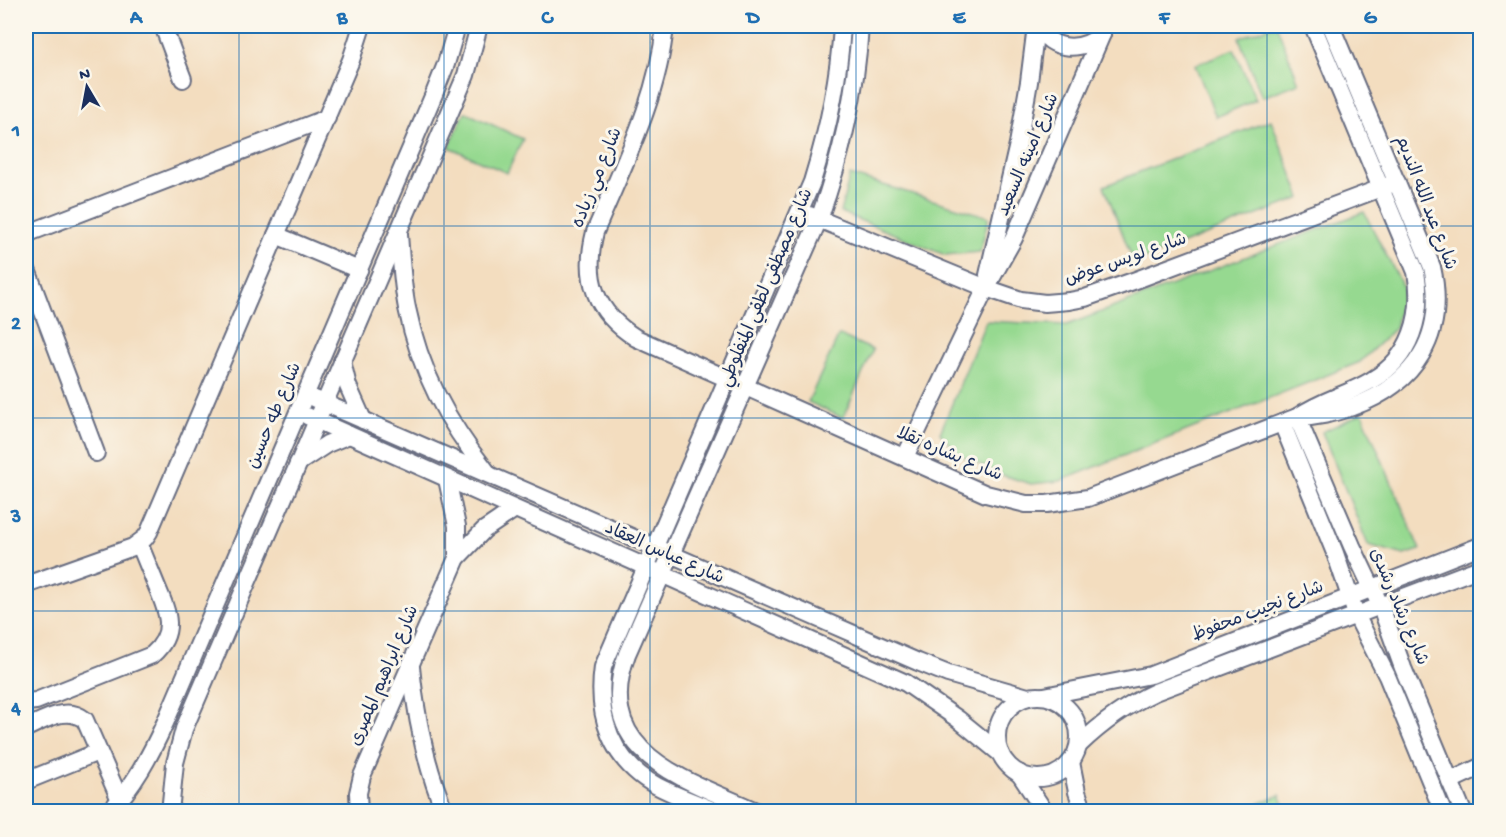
<svg xmlns="http://www.w3.org/2000/svg" width="1506" height="837" font-family="'Gochi Hand','Playpen Sans Arabic',sans-serif">
  <rect width="100%" height="100%" fill="#fbf7ec"/>
  <filter id="ink" filterUnits="userSpaceOnUse"><feTurbulence type="fractalNoise" baseFrequency=".0167" numOctaves="2"/><feDisplacementMap in="SourceGraphic" scale="12" xChannelSelector="R" yChannelSelector="G"/><feConvolveMatrix kernelMatrix="1 2 1 2 8 2 1 2 1" color-interpolation-filters="sRGB"/></filter>
  <filter id="wash" filterUnits="userSpaceOnUse"><feTurbulence type="fractalNoise" baseFrequency=".008" numOctaves="4" result="noise"/><feDisplacementMap in="SourceGraphic" scale="24" xChannelSelector="R" yChannelSelector="G"/><feGaussianBlur stdDeviation="1.35" result="paint"/><feColorMatrix in="noise" values="0 0 0 0 0 0 0 0 0 0 0 0 0 0 0 0 0 1.4 0 .05"/><feComposite in="paint" operator="in"/></filter>
  <g filter="url(#wash)">
    <rect width="100%" height="100%" fill="#f3ddbf"/>
    <g fill="#96d990" stroke="#588477" stroke-width="1.5">
      <path d="M 1272,26 L 1277,26 L 1299,83 L 1262,97 L 1239,38 Z"/>
      <path d="M 1234,49 L 1256,100 L 1216,117 L 1195,65 Z"/>
      <path d="M 465,112 L 523,139 L 507,173 L 449,147 Z"/>
      <path d="M 1271,120 L 1301,198 L 1134,263 L 1104,186 Z"/>
      <path d="M 850,175 L 989,217 L 980,252 L 945,255 L 840,212 Z"/>
      <path d="M 1364,212 L 1404,289 L 1395,328 L 1360,362 L 1060,481 L 1031,484 L 1002,475 L 960,455 L 940,433 L 986,321 L 1067,325 Z"/>
      <path d="M 839,335 L 873,350 L 843,418 L 808,402 Z"/>
      <path d="M 1362,413 L 1420,550 L 1404,555 L 1368,545 L 1322,432 Z"/>
      <path d="M 1280,795 L 1287,811 L 1240,811 Z"/>
    </g>
  </g>
  <g filter="url(#ink)">
    <g fill="none" stroke-linecap="round" stroke-linejoin="round">
      <g stroke="#676c80" stroke-width="20">
        <g id="minor">
          <path d="M 163,26 L 183,79"/>
          <path d="M 665,26 C 658,99 623,165 595,232 C 583,279 595,312 636,338 L 986,494 L 1026,504 L 1047,504 L 1088,498 L 1297,417 C 1322,400 1347,395 1372,380 C 1411,358 1424,315 1416,272 L 1313,26"/>
          <path d="M 1038,26 C 1051,52 1082,52 1102,34"/>
          <path d="M 809,215 L 986,288 L 1021,300 L 1045,303 L 1069,301 L 1085,298 L 1136,280 L 1397,182"/>
          <path d="M 26,234 L 327,118"/>
          <path d="M 399,234 C 401,259 402,284 407,308 C 420,372 447,421 487,472"/>
          <path d="M 276,235 L 359,270"/>
          <path d="M 26,267 L 96,453"/>
          <path d="M 988,275 L 1018,144 L 1029,82 L 1036,26"/>
          <path d="M 342,361 L 348,386 L 363,420"/>
          <path d="M 315,399 L 918,662 L 948,674 L 1028,697"/>
          <path d="M 307,416 L 906,683 L 958,719 L 1001,754"/>
          <path d="M 1297,417 L 1352,546 L 1381,607 L 1403,668 L 1463,812"/>
          <path d="M 1298,417 C 1317,418 1333,413 1352,407 C 1416,384 1447,335 1432,267 L 1331,26"/>
          <path d="M 1282,423 L 1335,553 L 1357,617 L 1387,676 L 1443,812"/>
          <path d="M 905,457 L 986,288 L 1014,238 L 1102,34"/>
          <path d="M 298,463 L 327,444 L 349,435"/>
          <path d="M 447,479 L 457,526 L 457,558"/>
          <path d="M 26,585 L 133,547 L 145,538 L 149,532 L 351,60 L 362,26"/>
          <path d="M 411,667 C 416,717 425,765 445,812"/>
          <circle cx="1038" cy="737" r="41"/>
          <path d="M 1044,696 L 1151,675 L 1480,546"/>
          <path d="M 26,702 L 36,701 L 152,655 C 177,633 168,613 157,587 C 151,572 145,558 139,543"/>
          <path d="M 26,728 C 45,720 67,705 85,720 L 120,800"/>
          <path d="M 1079,745 C 1102,723 1125,706 1155,692 L 1480,568"/>
          <path d="M 1071,762 L 1077,792 L 1084,812"/>
          <path d="M 1019,773 L 1045,812"/>
          <path d="M 26,781 L 98,752"/>
          <path d="M 1450,781 L 1480,767"/>
          <path d="M 109,812 C 134,786 150,756 165,723 L 434,94 L 446,64 L 457,26"/>
          <path d="M 170,812 L 175,763 L 184,729 L 466,75 L 479,26"/>
          <path d="M 359,812 L 358,793 L 362,776 L 457,558 L 484,530 L 515,509"/>
          <path d="M 717,812 C 697,803 676,796 657,786 C 611,761 596,716 603,667 L 812,182 C 828,130 839,79 842,26"/>
          <path d="M 758,812 C 687,779 590,755 627,654 L 819,219 C 842,156 856,92 860,26"/>
        </g>
      </g>
      <use href="#minor" stroke="#fff" stroke-width="16"/>
    </g>
  </g>
  <path fill="none" stroke="#1f6fb2" stroke-width="1.5" stroke-opacity="0.55" d="M 239,26 L 239,812M 444,26 L 444,812M 650,26 L 650,812M 856,26 L 856,812M 1062,26 L 1062,812M 1267,26 L 1267,812M 26,226 L 1480,226M 26,418 L 1480,418M 26,611 L 1480,611"/>
  <g text-anchor="middle" dominant-baseline="central" stroke-width="6" stroke-linejoin="round" paint-order="stroke">
    <g font-size="18" fill="#1b2f5e" stroke="#fbf7ec">
      <text transform="translate(1029 155) rotate(-67)">شارع امينه السعيد</text>
      <text transform="translate(598 178) rotate(-68)">شارع مي زياده</text>
      <text transform="translate(1425 203) rotate(69)">شارع عبد الله النديم</text>
      <text transform="translate(1126 260) rotate(-19)">شارع لويس عوض</text>
      <text transform="translate(767 288) rotate(-67)">شارع مصطفى لطفي المنفلوطي</text>
      <text transform="translate(275 416) rotate(-67)">شارع طه حسين</text>
      <text transform="translate(949 455) rotate(23)">شارع بشاره تقلا</text>
      <text transform="translate(664 554) rotate(24)">شارع عباس العقاد</text>
      <text transform="translate(1398 607) rotate(67)">شارع رشاد رشدى</text>
      <text transform="translate(1258 612) rotate(-21)">شارع نجيب محفوظ</text>
      <text transform="translate(385 676) rotate(-67)">شارع ابراهيم المصرى</text>
    </g>
  </g>
  <rect width="1506" height="837" fill="none" stroke="#fbf7ec" stroke-width="66"/>
  <g transform="translate(87 87) rotate(350)" stroke="#fbf7ec" stroke-width="4.5" paint-order="stroke">
  <path d="M0-4.5L10 22L0 15L-10 22Z" fill="#1b2f5e"/>
  <text y="-9" font-size="16" font-weight="bold" text-anchor="middle" fill="#1b2f5e">N</text>
  </g>
  <rect x="33" y="33" width="1440" height="771" fill="none" stroke="#1f6fb2" stroke-width="2"/>
  <g font-size="20" text-anchor="middle" font-weight="bold" fill="#1f6fb2">
    <text x="136" y="23">A</text>
    <text x="342" y="23">B</text>
    <text x="547" y="23">C</text>
    <text x="753" y="23">D</text>
    <text x="959" y="23">E</text>
    <text x="1164" y="23">F</text>
    <text x="1370" y="23">G</text>
    <text x="16" y="136">1</text>
    <text x="16" y="329">2</text>
    <text x="16" y="522">3</text>
    <text x="16" y="714">4</text>
  </g>
</svg>
